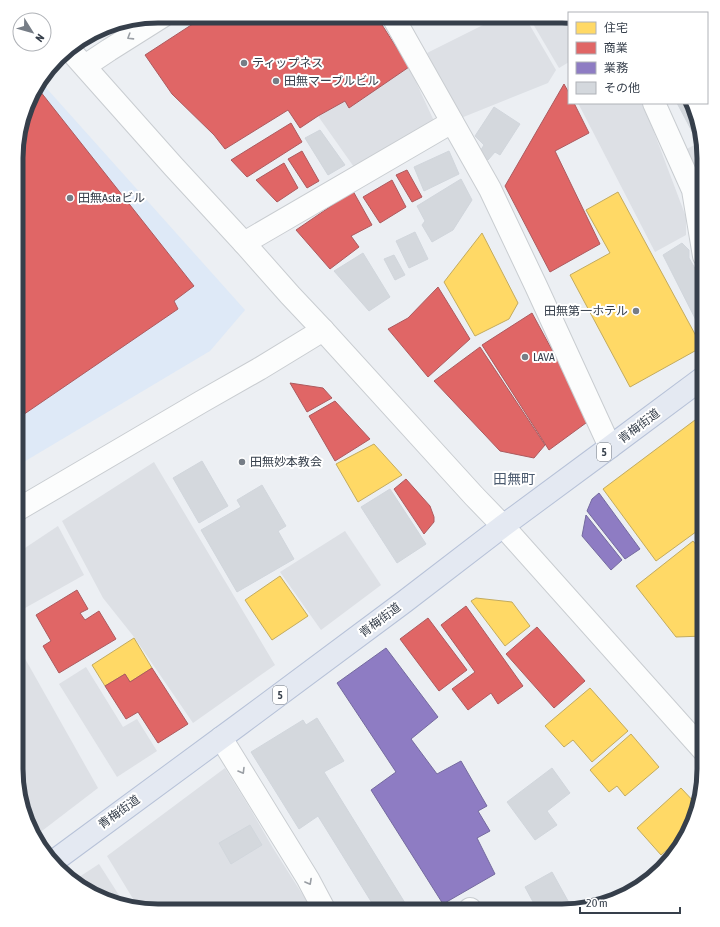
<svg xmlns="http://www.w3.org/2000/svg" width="720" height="927" font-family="'Asap Condensed','Noto Sans JP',sans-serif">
  <rect width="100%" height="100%" fill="#eceff3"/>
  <path fill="#dee9f7" d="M 40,81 L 245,310 L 210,351 L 17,466 L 17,139 L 35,87 Z"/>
  <g fill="#dde0e5">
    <path d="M 499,17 L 525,17 L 556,70 L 548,83 L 461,118 L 427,53 Z"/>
    <path d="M 529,17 L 569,17 L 569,62 L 559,68 Z"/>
    <path d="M 409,67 L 434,121 L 354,167 L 318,116 L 345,101 L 350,108 Z"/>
    <path d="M 578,103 L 643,103 L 686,217 L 686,235 L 655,252 Z"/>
    <path d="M 700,142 L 704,158 L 704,210 L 683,151 Z"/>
    <path d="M 154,462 L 275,665 L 193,723 L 134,637 L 103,598 L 62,521 Z"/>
    <path d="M 58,526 L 84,575 L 25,608 L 16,591 L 16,554 Z"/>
    <path d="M 345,531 L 381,585 L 321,630 L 280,572 Z"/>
    <path d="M 19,648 L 98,788 L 34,837 L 16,769 L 16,650 Z"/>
    <path d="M 86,667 L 123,727 L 137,719 L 157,751 L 117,777 L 59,684 Z"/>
    <path d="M 225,768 L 251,810 L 273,848 L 313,911 L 148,911 L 138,907 L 107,856 Z"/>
    <path d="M 99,864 L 124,903 L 79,887 L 73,881 Z"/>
  </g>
  <g fill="#ffd966" stroke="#c3ab5e">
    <path d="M 618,192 L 702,347 L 630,387 L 570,275 L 610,253 L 586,210 Z"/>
    <path d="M 482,233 L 518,303 L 509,319 L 475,336 L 444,282 Z"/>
    <path d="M 699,417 L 704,424 L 704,526 L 656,561 L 603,489 Z"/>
    <path d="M 374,444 L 402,475 L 358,502 L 336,464 Z"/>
    <path d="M 693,541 L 704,554 L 704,636 L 676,637 L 636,586 Z"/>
    <path d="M 280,576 L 308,616 L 272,640 L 245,600 Z"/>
    <path d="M 476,598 L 512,602 L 530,626 L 505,646 L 471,601 Z"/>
    <path d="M 134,638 L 152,668 L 130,682 L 125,674 L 105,686 L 92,665 Z"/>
    <path d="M 590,688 L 628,731 L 592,762 L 573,740 L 564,747 L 545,726 Z"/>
    <path d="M 631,734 L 659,767 L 625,796 L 617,786 L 609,792 L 590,770 Z"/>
    <path d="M 681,788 L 696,804 L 688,832 L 661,855 L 637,828 Z"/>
  </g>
  <g fill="#e06666" stroke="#ad5a5e">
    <path d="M 205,16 L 377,17 L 409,67 L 349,108 L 345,101 L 318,116 L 300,128 L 288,110 L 225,149 L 214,135 L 172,94 L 145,55 Z"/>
    <path d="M 125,22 L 110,31 L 107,27 L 112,24 Z"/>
    <path d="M 564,84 L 569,93 L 569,103 L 574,103 L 589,133 L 555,151 L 600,244 L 550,272 L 505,186 Z"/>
    <path d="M 36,86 L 194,286 L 174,301 L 178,309 L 17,419 L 17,139 Z"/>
    <path d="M 291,123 L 302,142 L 247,177 L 231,160 Z"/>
    <path d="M 302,151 L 319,181 L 307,188 L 288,159 Z"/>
    <path d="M 284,163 L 298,188 L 277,202 L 256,180 Z"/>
    <path d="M 407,170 L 422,197 L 412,202 L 396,175 Z"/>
    <path d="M 392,180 L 406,207 L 380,223 L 363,197 Z"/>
    <path d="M 353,191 L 372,225 L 351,236 L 359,247 L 330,269 L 296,230 Z"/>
    <path d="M 438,287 L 470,339 L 428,377 L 388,329 L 408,318 Z"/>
    <path d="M 532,313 L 590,420 L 549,450 L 482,345 Z"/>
    <path d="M 480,347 L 545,445 L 534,458 L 500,451 L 434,381 Z"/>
    <path d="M 290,383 L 323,388 L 332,398 L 307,412 Z"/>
    <path d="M 335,401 L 370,439 L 335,461 L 309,416 Z"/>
    <path d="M 17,439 L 23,449 L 17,453 Z"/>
    <path d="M 406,479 L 430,506 L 434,517 L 434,522 L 424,534 L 394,489 Z"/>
    <path d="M 77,590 L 88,609 L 80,613 L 85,620 L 99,611 L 116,639 L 59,673 L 43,646 L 51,641 L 36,615 Z"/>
    <path d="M 466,606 L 523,686 L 498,704 L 491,693 L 468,710 L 452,689 L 475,672 L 441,625 Z"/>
    <path d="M 428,618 L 467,670 L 439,691 L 400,639 Z"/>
    <path d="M 537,627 L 585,681 L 554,708 L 506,654 Z"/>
    <path d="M 152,668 L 188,724 L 158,743 L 138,712 L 126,719 L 105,686 L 125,674 L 130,682 Z"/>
  </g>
  <g fill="#8e7cc3" stroke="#746a9f">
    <path d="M 599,493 L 640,549 L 625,559 L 587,511 L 592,499 Z"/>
    <path d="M 586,515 L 622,560 L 611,570 L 582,536 Z"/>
    <path d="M 386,648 L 438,717 L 411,739 L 437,774 L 461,761 L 487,806 L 478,811 L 490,831 L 477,838 L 495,874 L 443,904 L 371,790 L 396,772 L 337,683 Z"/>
  </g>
  <g fill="#d4d8dd" stroke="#d1d6dc">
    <path d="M 677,103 L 689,103 L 697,133 L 694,135 Z"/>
    <path d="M 494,107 L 520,124 L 500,155 L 495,152 L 488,160 L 479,153 L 484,145 L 475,136 Z"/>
    <path d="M 320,130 L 345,165 L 328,175 L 305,138 Z"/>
    <path d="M 449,151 L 459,174 L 424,191 L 414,167 Z"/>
    <path d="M 461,179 L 472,200 L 453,230 L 432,242 L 422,225 L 425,221 L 417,206 Z"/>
    <path d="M 415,232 L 428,259 L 409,268 L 396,241 Z"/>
    <path d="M 682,243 L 689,250 L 689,258 L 704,284 L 704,336 L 663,255 Z"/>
    <path d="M 363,253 L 390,297 L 369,311 L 334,271 Z"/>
    <path d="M 394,255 L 405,275 L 395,280 L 384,259 Z"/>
    <path d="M 202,461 L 228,506 L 199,523 L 173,478 Z"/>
    <path d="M 262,485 L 286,526 L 278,531 L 294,559 L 237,592 L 201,530 L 241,507 L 237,500 Z"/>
    <path d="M 390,489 L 426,544 L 397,563 L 361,507 Z"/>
    <path d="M 317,718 L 344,761 L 324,772 L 410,911 L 377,911 L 318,816 L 299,829 L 251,752 L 303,720 L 306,725 Z"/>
    <path d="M 552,768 L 570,793 L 547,811 L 557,825 L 535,840 L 507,802 Z"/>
    <path d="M 250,825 L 262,845 L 231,864 L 219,843 Z"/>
    <path d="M 552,872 L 573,910 L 538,911 L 525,887 Z"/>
    <path d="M 523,903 L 529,911 L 512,911 Z"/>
  </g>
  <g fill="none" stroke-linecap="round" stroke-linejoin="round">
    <g stroke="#c9cdd1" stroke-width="24">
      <g id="minor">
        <path d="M 393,17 L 490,189 L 536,286 L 610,447"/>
        <path d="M 69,49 L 173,166 L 244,243 L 290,295 L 323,330 L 474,496 L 503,526 L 704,751"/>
        <path d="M 85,66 L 109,50 L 163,16"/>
        <path d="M 654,103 L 693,190 L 704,256"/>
        <path d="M 244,243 L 452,122"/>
        <path d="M 17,510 L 201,402 L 259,369 L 323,330"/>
        <path d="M 221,738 L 308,879 L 325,911"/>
        <path d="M 470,909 L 471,911"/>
      </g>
    </g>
    <g stroke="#b7c2d8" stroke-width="24">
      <path id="major" d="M 54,861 L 240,724 L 404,602 L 503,526 L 610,447 L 704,377"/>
    </g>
    <use href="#minor" stroke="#fcfdfd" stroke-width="22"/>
    <use href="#major" stroke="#e4e9f2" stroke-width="22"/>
  </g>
  <defs><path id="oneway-chevron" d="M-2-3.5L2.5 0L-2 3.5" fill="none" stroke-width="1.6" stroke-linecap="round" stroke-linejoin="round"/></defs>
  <g stroke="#999ea4">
    <use href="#oneway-chevron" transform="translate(130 37) rotate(148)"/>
    <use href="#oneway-chevron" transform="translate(242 771) rotate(59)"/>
    <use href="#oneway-chevron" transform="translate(309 882) rotate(61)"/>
  </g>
  <g fill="#767d86" stroke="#fff" stroke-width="1.5">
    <circle cx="244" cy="63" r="4"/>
    <circle cx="276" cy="81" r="4"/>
    <circle cx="70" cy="198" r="4"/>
    <circle cx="636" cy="311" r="4"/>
    <circle cx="525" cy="357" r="4"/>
    <circle cx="242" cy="462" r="4"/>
  </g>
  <g text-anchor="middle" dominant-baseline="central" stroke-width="4" stroke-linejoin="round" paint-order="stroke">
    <g fill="#fff" stroke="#727981" stroke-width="1">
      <rect x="597" y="443" width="14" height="18" rx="3"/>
      <rect x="273" y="686" width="14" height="18" rx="3"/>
    </g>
    <g font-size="11" font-weight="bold" fill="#363f4b">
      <text x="604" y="452">5</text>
      <text x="280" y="695">5</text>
    </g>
    <g font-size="12" fill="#363f4b" stroke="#fff" text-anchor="start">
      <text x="252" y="63">ティップネス</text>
      <text x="284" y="81">田無マーブルビル</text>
      <text x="78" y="198">田無Astaビル</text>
      <text x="628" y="311" text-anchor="end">田無第一ホテル</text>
      <text x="533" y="357">LAVA</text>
      <text x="250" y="462">田無妙本教会</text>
    </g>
    <g font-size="12" fill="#363f4b" stroke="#fff">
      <text transform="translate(639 426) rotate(-37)">青梅街道</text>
      <text transform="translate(380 620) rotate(-37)">青梅街道</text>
      <text transform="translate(119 812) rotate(-36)">青梅街道</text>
    </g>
    <g font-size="14" fill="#4c5b6f" stroke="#fff">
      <text x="514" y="479">田無町</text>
    </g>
  </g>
  <path d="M0 0H720V927H0ZM158 23H562A135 135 0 0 1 697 158V769A135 135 0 0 1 562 904H158A135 135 0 0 1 23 769V158A135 135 0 0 1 158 23Z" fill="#fff" fill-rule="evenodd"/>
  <path fill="none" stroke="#363f4b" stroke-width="5" d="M158 23H562A135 135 0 0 1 697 158V769A135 135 0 0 1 562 904H158A135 135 0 0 1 23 769V158A135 135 0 0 1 158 23Z"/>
  <rect x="568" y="12" width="140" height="92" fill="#ffffff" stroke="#afb2b7"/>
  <rect x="576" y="22" width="20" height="12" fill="#ffd966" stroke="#afb2b7"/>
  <text x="604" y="32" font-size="12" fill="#363f4b">住宅</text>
  <rect x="576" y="42" width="20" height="12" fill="#e06666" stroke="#afb2b7"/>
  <text x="604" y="52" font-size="12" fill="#363f4b">商業</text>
  <rect x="576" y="62" width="20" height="12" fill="#8e7cc3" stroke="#afb2b7"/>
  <text x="604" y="72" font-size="12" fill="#363f4b">業務</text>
  <rect x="576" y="82" width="20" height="12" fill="#d4d8dd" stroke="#afb2b7"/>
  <text x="604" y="92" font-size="12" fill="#363f4b">その他</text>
  <g transform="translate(32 32) rotate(127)"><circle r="19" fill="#ffffff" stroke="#afb2b7"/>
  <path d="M0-3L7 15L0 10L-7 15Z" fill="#767d86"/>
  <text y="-6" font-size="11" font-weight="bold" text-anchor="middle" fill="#363f4b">N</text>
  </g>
  <path d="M580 907v6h100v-6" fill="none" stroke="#363f4b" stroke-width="2"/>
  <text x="586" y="907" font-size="12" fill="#363f4b" stroke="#ffffff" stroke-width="3" paint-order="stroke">20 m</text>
</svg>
